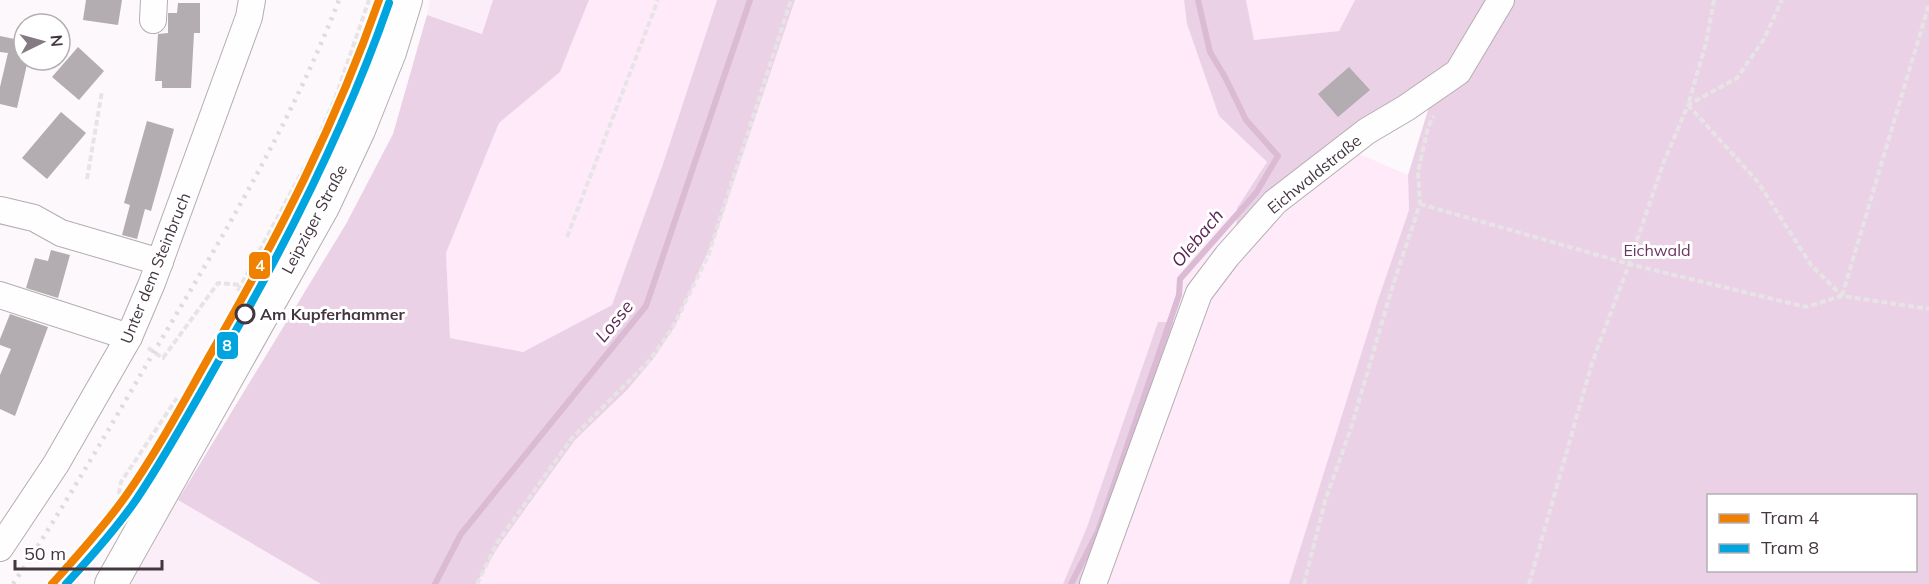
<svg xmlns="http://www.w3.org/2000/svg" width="1929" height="584" font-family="Mulish,sans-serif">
  <rect width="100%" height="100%" fill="#fdf8fb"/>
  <g fill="#fceef9">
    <path d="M 430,0 L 493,0 L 483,34 L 427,15 Z"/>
    <path d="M 178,500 L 321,584 L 131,584 Z"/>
  </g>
  <g fill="#feeaf9">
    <path d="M 589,0 L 717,0 L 663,164 L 612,305 L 523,352 L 450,338 L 446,253 L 499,123 L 560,72 Z"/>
    <path d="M 795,0 L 1184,0 L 1187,24 L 1219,116 L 1267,162 L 1237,208 L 1236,238 L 1087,527 L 1063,584 L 476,584 L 500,544 L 575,440 L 627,390 L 654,358 L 675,326 L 716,234 Z"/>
    <path d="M 1246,0 L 1355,0 L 1339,31 L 1254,40 Z"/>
    <path d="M 1357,153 L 1408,175 L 1409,210 L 1378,300 L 1289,584 L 1097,584 L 1202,297 L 1319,174 Z"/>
  </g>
  <g fill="#ebd1e6" fill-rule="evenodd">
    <path d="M 493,0 L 589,0 L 560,72 L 499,123 L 446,253 L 450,338 L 523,352 L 612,305 L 663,164 L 717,0 L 795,0 L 716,234 L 675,326 L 654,358 L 627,390 L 575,440 L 500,544 L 476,584 L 321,584 L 178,500 L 346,224 L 393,134 L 427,15 L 482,34 Z"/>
    <path d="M 1184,0 L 1246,0 L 1254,40 L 1339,31 L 1355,0 L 1929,0 L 1929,584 L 1289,584 L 1378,300 L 1409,210 L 1408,175 L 1437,81 L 1236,237 L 1237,208 L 1267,162 L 1219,116 L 1187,24 ZM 1708,496 L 1916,496 L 1916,570 L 1708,570 Z"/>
    <path d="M 1158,322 L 1183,322 L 1089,584 L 1063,584 L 1087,527 Z"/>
  </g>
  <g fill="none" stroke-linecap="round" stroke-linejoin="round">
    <g stroke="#dbbad4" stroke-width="6">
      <path d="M 435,584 L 461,534 L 646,306 L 750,0"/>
      <path d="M 1071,584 L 1098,531 L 1179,295 L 1180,279 L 1256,193 L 1278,156 L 1246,120 L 1225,77 L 1210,52 L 1198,0"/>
    </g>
  </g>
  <g fill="#b3acb1">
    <path d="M 86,0 L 122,0 L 118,25 L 83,20 Z"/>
    <path d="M 178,3 L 200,3 L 200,33 L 194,33 L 191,88 L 162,88 L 162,81 L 155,81 L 158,34 L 168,33 L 168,13 L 177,13 Z"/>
    <path d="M 0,36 L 24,41 L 24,60 L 28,60 L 17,108 L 0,104 L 0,87 L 8,53 L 0,52 Z"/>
    <path d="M 78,47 L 104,71 L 79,100 L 52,77 Z"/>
    <path d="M 1349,67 L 1370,90 L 1338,117 L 1318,94 Z"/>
    <path d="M 61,112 L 86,133 L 47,179 L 22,158 Z"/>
    <path d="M 147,121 L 174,129 L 151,211 L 145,209 L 137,239 L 122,235 L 130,205 L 124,203 Z"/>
    <path d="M 51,250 L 70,255 L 58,298 L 26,288 L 35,258 L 48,261 Z"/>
    <path d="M 10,314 L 48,327 L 15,416 L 0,409 L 0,375 L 11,349 L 0,345 L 0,339 Z"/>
  </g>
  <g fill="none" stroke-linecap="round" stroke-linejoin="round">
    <g stroke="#b4adb2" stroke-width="28">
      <g id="minor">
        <path d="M 153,20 L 154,0"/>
        <path d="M 0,210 L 34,218 L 61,233 L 160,262"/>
        <path d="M 0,295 L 129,337"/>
        <path d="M 0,548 L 56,464 L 129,337 L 152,283 L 249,17 L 252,0"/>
        <path d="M 1093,584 L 1199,293 L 1227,256 L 1275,202 L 1367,131 L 1406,108 L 1458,72 L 1501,0"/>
      </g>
    </g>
    <g stroke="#b4adb2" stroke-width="34">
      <path id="major" d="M 111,584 L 323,207 L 359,130 L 390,52 L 406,0"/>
    </g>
    <g stroke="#e7e4e6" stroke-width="4" stroke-dasharray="6 3" stroke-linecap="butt">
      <path d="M 1714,0 L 1706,43 L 1688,105 L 1758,182 L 1811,265 L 1842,296"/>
      <path d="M 87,179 L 102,91"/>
      <path d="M 1420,204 L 1629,264 L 1806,307 L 1842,296 L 1929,309"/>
      <path d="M 567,237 L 658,0"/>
      <path d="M 238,291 L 311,155 L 336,96 L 369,0"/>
      <path d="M 1842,296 L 1929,4"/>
      <path d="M 148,348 L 163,358 L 218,283 L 241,285 L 248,290"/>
      <path d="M 121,512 L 119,494 L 121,482 L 177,398"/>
      <path d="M 477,584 L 497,543 L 572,438 L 648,362 L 672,329 L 708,256 L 791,0"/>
      <path d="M 1304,584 L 1325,501 L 1351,428 L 1393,285 L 1420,204 L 1418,172 L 1428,127 L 1434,116"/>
      <path d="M 1529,584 L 1592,363 L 1629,264 L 1663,164 L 1688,105 L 1737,78 L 1764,39 L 1782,0"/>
    </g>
    <use href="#minor" stroke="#fffefe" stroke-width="26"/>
    <use href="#major" stroke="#fffefe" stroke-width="32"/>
    <path stroke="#dedcdd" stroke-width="4.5" stroke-dasharray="3 6" stroke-linecap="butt" d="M 13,584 C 67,503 115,418 164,335 C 229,226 293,118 339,0"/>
    <g stroke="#fff" stroke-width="12">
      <path id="tram-1" d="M 52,584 C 77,556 103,528 125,497 C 160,448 188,393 218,341 C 281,231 337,120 379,0"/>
    </g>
    <g stroke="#fff" stroke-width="12">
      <path id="tram-2" d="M 66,584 C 91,557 115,530 136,500 C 169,451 197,399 226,348 C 290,237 347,124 389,3"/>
    </g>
    <use href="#tram-1" stroke="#f08100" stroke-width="8"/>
    <use href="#tram-2" stroke="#00a5df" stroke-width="8"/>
  </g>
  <circle fill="#fff" stroke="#433640" stroke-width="3" cx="245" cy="314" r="9"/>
  <g text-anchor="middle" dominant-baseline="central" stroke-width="6" stroke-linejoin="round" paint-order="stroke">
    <g font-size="16" fill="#433640" stroke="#fff">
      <text transform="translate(1314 174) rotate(-39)">Eichwaldstraße</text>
      <text transform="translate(314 219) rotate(-62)">Leipziger Straße</text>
      <text transform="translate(155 268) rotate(-68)">Unter dem Steinbruch</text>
    </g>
    <g font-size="16" fill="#6b3563" stroke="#fff">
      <text x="1657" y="250">Eichwald</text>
    </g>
    <g font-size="16" font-weight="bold" fill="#433640" stroke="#fff" text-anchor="start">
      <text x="260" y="314">Am Kupferhammer</text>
    </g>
    <g font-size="18" font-style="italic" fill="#5a2453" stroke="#fff">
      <text transform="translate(1197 238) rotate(-50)">Olebach</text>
      <text transform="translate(614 321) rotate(-51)">Losse</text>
    </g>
  </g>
  <g stroke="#fff" stroke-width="2">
    <rect x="248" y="251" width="23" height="29" rx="6" fill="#f08100"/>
    <rect x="216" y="331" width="23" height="29" rx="6" fill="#00a5df"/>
  </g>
  <g font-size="16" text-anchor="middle" font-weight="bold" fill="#fff">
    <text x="260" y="271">4</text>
    <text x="227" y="351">8</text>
  </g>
  <rect x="1707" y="494" width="210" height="78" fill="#ffffff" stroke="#b4afb3" stroke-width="1.5"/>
  <rect x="1719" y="514" width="30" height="9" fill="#f08100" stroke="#b4afb3" stroke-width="1.5"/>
  <text x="1761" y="524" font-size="18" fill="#433640">Tram 4</text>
  <rect x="1719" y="544" width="30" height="9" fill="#00a5df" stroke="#b4afb3" stroke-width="1.5"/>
  <text x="1761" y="554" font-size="18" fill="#433640">Tram 8</text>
  <g transform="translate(42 42) rotate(85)"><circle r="28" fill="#ffffff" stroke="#b4afb3" stroke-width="1.5"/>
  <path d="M0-4.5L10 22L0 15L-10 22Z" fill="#847a81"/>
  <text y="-9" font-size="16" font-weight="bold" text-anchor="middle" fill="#433640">N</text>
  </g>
  <path d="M15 560v9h147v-9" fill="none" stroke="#433640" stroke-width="3"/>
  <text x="24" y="560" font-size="18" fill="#433640" stroke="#ffffff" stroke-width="4.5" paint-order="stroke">50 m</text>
</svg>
